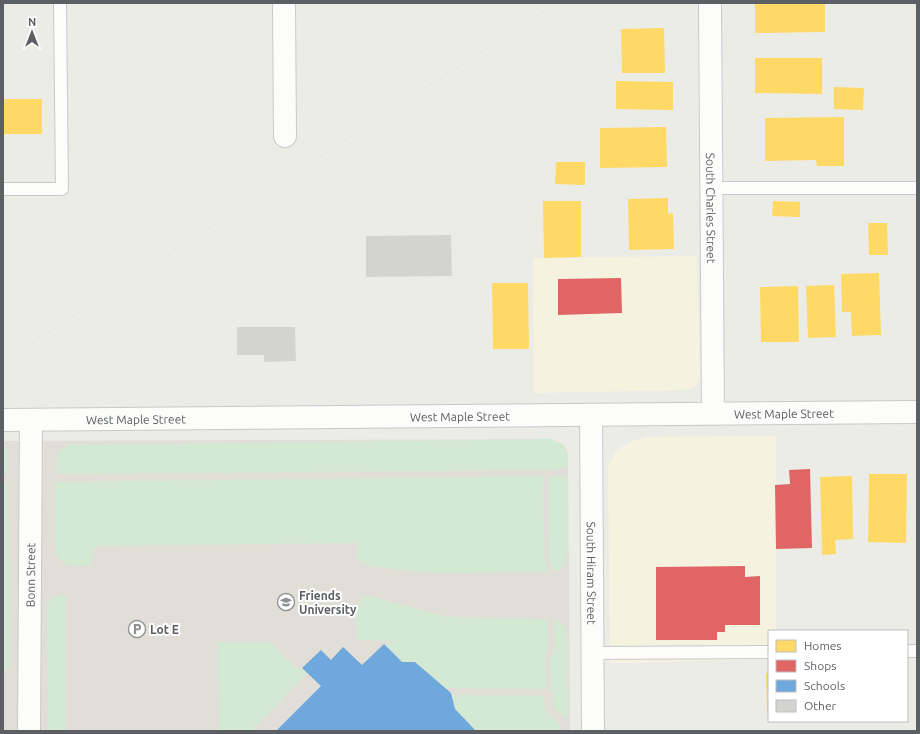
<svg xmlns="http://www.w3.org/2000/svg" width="920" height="734" font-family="Ubuntu,sans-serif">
  <rect width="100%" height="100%" fill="#ecece7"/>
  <g fill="#f6f2e0">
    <path d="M 697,256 L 700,378 L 696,386 L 686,390 L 534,393 L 533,258 Z"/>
    <path d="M 776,436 L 776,631 L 769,631 L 769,659 L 610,663 L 608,465 L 617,450 L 630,442 L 647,437 Z"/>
  </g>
  <path fill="#e0ded6" d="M 551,439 L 564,445 L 568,454 L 570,731 L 3,731 L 3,441 Z"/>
  <g fill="#d4e9d3">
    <path d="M 551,439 L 564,445 L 568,454 L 568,467 L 555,470 L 67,474 L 55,472 L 59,450 L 70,445 Z"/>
    <path d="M 3,446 L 7,449 L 8,473 L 3,473 Z"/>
    <path d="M 550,475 L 567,477 L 567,554 L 564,565 L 556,572 L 553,571 L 549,558 Z"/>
    <path d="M 543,476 L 545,558 L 548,572 L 435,573 L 367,566 L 357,558 L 357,543 L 95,546 L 92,565 L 68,566 L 59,558 L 55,549 L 55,482 Z"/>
    <path d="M 3,481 L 8,481 L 10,662 L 9,667 L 3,673 Z"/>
    <path d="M 66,595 L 66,731 L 48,731 L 47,602 L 54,596 Z"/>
    <path d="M 366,595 L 448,617 L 547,619 L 548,648 L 545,657 L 546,689 L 445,688 L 402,662 L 384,644 L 399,641 L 356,640 C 356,626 352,604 366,595 Z"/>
    <path d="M 553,619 L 565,627 L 568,637 L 567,719 L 554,708 L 554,696 L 551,689 L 551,657 L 555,648 Z"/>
    <path d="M 218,642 L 271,642 L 299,670 L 302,668 L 308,673 L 252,731 L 219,731 Z"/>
    <path d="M 452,695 L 544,696 L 545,710 L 560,725 L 560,731 L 476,731 L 455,709 Z"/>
  </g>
  <g fill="#ffd966">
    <path d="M 755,3 L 825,3 L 825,32 L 755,33 Z"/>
    <path d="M 664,28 L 665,73 L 622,73 L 621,29 Z"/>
    <path d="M 755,58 L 822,58 L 822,94 L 755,93 Z"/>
    <path d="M 616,81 L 673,82 L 673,110 L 616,109 Z"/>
    <path d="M 834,87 L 864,88 L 863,110 L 834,109 Z"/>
    <rect x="3" y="99" width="39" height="35"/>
    <path d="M 844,117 L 844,166 L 817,166 L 816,160 L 765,161 L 765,118 Z"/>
    <path d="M 666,127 L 667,167 L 600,168 L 600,128 Z"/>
    <path d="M 556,162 L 585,162 L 585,185 L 555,184 Z"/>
    <path d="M 668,198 L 668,214 L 673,213 L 674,249 L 629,250 L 628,199 Z"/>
    <path d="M 543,201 L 581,201 L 581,257 L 544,258 Z"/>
    <path d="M 773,201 L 800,202 L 800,217 L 772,216 Z"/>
    <path d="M 868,223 L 887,223 L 888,255 L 869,255 Z"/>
    <path d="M 879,273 L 881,335 L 852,336 L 851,312 L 842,312 L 841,274 Z"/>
    <path d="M 492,283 L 528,283 L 529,349 L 493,349 Z"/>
    <path d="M 834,285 L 836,337 L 808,338 L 806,286 Z"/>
    <path d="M 798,286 L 799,342 L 761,342 L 760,287 Z"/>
    <path d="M 869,474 L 907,474 L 906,543 L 868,542 Z"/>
    <path d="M 852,476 L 853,539 L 835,540 L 836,554 L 822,555 L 820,477 Z"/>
    <path d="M 766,673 L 769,673 L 769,712 L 767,712 Z"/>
  </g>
  <g fill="#e06666">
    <path d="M 621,278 L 622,313 L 558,315 L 558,279 Z"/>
    <path d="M 810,469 L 812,548 L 776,549 L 775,485 L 790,484 L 789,470 Z"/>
    <path d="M 745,566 L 745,577 L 760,576 L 760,625 L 725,625 L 725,632 L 717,632 L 717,640 L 656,640 L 656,567 Z"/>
  </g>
  <path fill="#6fa8dc" d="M 384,644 L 402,662 L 415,662 L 451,693 L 455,709 L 476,731 L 276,731 L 321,686 L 302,668 L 321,650 L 331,660 L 343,647 L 362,665 Z"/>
  <g fill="#d3d3d0">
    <path d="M 451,235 L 452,276 L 366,277 L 366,236 Z"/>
    <path d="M 237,327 L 295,327 L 296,361 L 264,362 L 264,355 L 237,355 Z"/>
  </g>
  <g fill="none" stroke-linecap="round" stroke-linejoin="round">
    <g stroke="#c9c9c9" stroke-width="14">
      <g id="lane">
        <path d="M 711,188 L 917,188"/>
        <path d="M 3,189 L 62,189 L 60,3"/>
        <path d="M 907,651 L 917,651"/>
        <path d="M 593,653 L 769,652"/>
      </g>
    </g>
    <g stroke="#c9c9c9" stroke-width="24">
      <g id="street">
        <path d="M 284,3 L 285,136"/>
        <path id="s1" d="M 710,3 L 713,413"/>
        <path id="s2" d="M 591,415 L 593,731"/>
        <path id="s3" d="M 29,731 L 31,420"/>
      </g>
    </g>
    <g stroke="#c8c9c7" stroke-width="24">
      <g id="secondary">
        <path id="s4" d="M 3,420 L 917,412"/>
      </g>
    </g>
    <use href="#lane" stroke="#fcfcfb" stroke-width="12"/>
    <use href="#street" stroke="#fcfcfb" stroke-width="22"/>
    <use href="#secondary" stroke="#fcfcfb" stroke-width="22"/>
    <path stroke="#e3e4e3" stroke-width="3" stroke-dasharray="1 5" stroke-linecap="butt" d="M 3,362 L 557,3"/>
  </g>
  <defs>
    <g id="university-ring" transform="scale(0.9)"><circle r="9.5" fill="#fff" stroke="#8e9192" stroke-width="1.5"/><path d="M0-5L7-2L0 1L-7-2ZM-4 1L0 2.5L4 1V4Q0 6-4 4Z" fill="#8e9192"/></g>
    <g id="parking-ring" transform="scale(0.9)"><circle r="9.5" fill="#fff" stroke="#8e9192" stroke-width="1.5"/><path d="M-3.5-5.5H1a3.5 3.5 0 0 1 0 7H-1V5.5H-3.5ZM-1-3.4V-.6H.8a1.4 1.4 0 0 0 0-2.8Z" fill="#8e9192"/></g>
  </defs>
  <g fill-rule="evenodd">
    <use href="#university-ring" x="286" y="602"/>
    <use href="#parking-ring" x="137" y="629"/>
  </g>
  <g text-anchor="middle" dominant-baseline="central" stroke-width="4" stroke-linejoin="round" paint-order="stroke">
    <g font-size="12" fill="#5c6065" stroke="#fff">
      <text stroke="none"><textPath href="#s1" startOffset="205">South Charles Street</textPath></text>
      <text stroke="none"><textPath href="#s4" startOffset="781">West Maple Street</textPath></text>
      <text stroke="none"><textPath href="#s4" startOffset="457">West Maple Street</textPath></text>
      <text stroke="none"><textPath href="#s4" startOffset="133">West Maple Street</textPath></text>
      <text stroke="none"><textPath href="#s2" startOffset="158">South Hiram Street</textPath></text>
      <text stroke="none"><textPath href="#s3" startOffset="156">Bonn Street</textPath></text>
    </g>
    <g font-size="12" font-weight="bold" fill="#5c6065" stroke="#fff" text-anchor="start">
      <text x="299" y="595">Friends<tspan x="299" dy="14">University</tspan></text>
      <text x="150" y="629">Lot E</text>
    </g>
  </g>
  <rect width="920" height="734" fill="none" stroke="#5c6065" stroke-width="8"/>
  <rect x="768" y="630" width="140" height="92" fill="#ffffff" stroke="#bebfc1"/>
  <rect x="776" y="640" width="20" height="12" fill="#ffd966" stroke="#bebfc1"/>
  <text x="804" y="650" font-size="12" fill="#5c6065">Homes</text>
  <rect x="776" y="660" width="20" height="12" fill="#e06666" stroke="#bebfc1"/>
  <text x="804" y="670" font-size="12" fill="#5c6065">Shops</text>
  <rect x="776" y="680" width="20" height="12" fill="#6fa8dc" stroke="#bebfc1"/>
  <text x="804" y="690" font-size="12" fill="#5c6065">Schools</text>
  <rect x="776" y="700" width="20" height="12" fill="#d3d3d0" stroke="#bebfc1"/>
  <text x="804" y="710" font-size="12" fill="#5c6065">Other</text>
  <g transform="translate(32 32)" stroke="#ffffff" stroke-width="3" paint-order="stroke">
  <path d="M0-3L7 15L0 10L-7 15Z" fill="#5c6065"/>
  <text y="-6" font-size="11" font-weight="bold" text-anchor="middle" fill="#5c6065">N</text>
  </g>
</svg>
